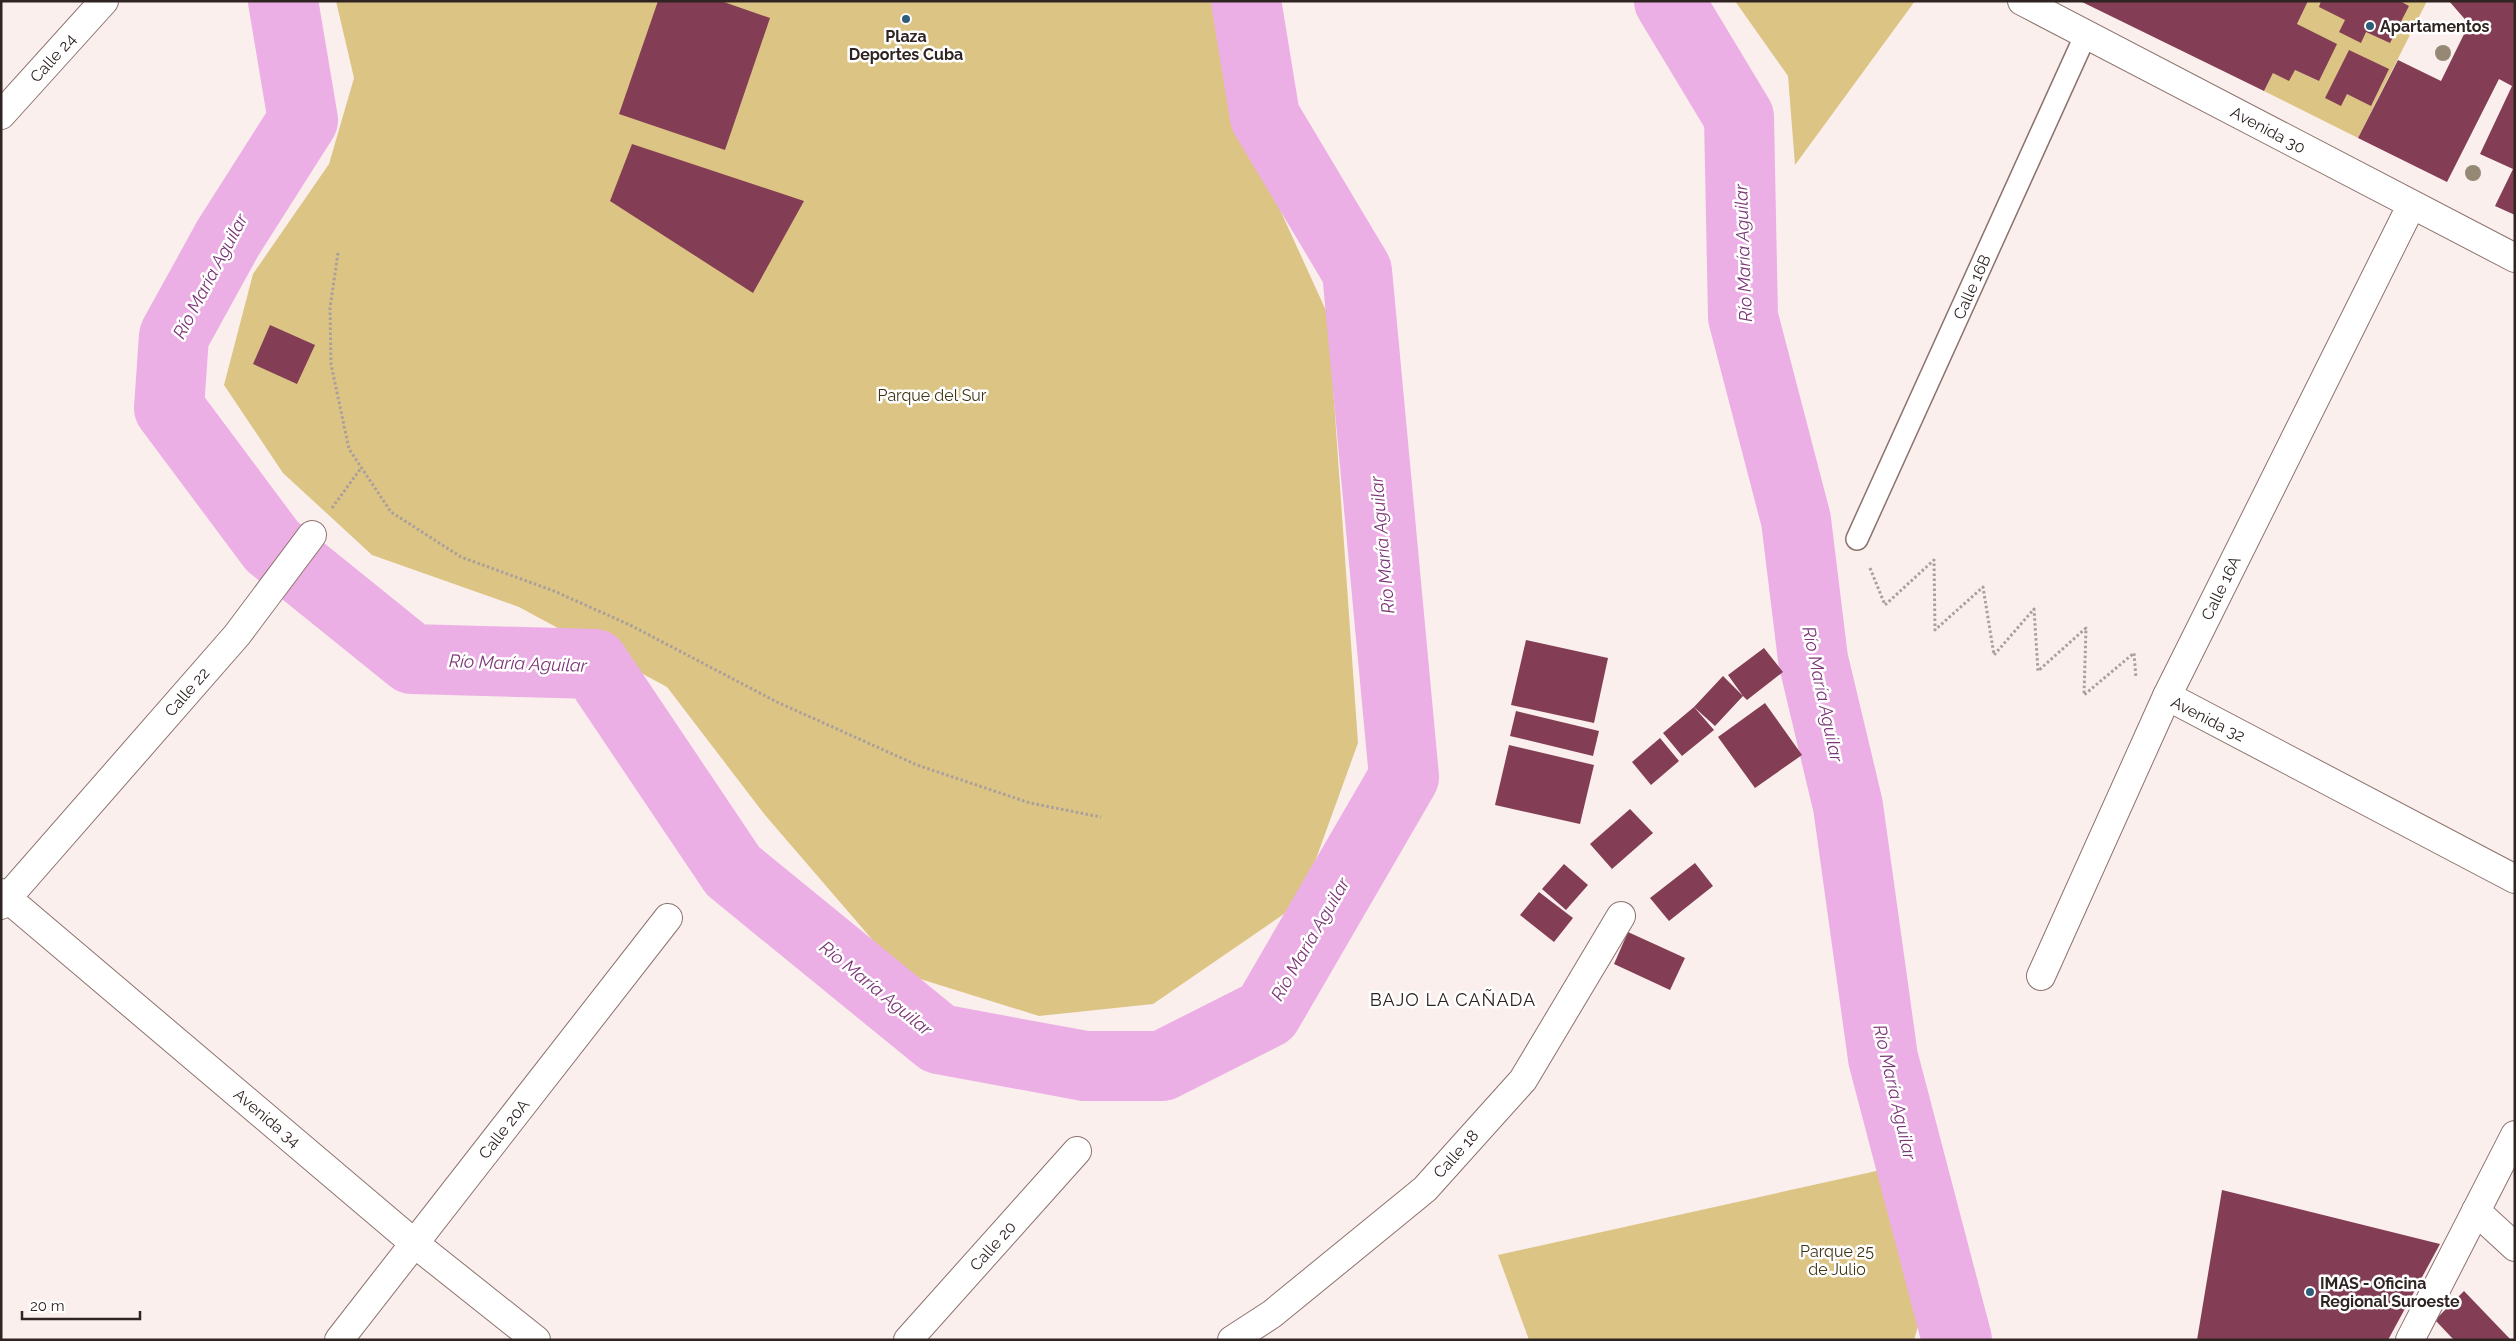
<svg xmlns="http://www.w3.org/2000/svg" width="2516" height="1341" font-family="Raleway,sans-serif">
  <rect width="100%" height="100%" fill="#fbefed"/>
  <g fill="#dcc484">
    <path d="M 336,1 L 1220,1 L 1235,111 L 1328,315 L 1358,743 L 1300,903 L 1153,1004 L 1039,1016 L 901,973 L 765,815 L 667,687 L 519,607 L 372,555 L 283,473 L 224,385 L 253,274 L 329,164 L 354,78 Z"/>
    <path d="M 1735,1 L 1915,1 L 1795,165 L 1788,76 Z"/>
    <path d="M 2308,1 L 2427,1 L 2358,138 L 2264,91 L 2273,73 L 2295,70 L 2319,81 L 2297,24 Z"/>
    <path d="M 1917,1162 L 1919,1323 L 1914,1340 L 1529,1340 L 1498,1255 Z"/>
  </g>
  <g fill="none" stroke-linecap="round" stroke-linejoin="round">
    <g stroke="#ecafe5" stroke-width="70">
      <path d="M 283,1 L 303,120 L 228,238 L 174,336 L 169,408 L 272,546 L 412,659 L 594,664 L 733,871 L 939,1039 L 1085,1066 L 1162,1066 L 1267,1013 L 1404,777 L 1357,271 L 1265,117 L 1246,1"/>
      <path d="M 1669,1 L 1739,117 L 1743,317 L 1796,520 L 1813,659 L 1848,806 L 1883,1058 L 1957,1340"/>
    </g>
  </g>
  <g fill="#833e55">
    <path d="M 658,1 L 721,1 L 770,18 L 725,150 L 619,114 Z"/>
    <path d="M 2080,1 L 2308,1 L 2297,24 L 2337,44 L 2319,81 L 2295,70 L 2289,81 L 2273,73 L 2264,91 Z"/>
    <path d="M 2321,1 L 2400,1 L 2409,6 L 2390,43 L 2366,32 L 2361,43 L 2339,32 L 2345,20 L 2319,7 Z"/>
    <path d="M 2449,1 L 2515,1 L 2515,215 L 2495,206 L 2513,169 L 2480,154 L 2512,86 L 2499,79 L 2447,182 L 2358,138 L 2398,60 L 2441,81 L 2469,24 Z"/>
    <path d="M 2349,50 L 2389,69 L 2371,106 L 2347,94 L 2341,106 L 2325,98 Z"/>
    <path d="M 632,144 L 804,201 L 753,293 L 610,201 Z"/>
    <path d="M 270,325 L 315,345 L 297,384 L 253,364 Z"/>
    <path d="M 1526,640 L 1608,658 L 1594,723 L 1511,705 Z"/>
    <path d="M 1764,648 L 1783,672 L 1747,700 L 1743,696 L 1715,726 L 1694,707 L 1714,730 L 1682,756 L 1663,733 L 1694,707 L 1723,676 L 1743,696 L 1728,675 Z"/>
    <path d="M 1765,703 L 1802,755 L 1755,788 L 1718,737 Z"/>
    <path d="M 1516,711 L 1599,731 L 1593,756 L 1510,736 Z"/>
    <path d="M 1660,738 L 1679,761 L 1651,785 L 1632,762 Z"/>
    <path d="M 1509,745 L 1594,765 L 1580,824 L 1495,805 Z"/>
    <path d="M 1630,809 L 1653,833 L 1612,869 L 1590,844 Z"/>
    <path d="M 1695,863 L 1713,886 L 1669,921 L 1650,898 Z"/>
    <path d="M 1564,864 L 1588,885 L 1566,910 L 1542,889 Z"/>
    <path d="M 1539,892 L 1573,918 L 1554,942 L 1520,915 Z"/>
    <path d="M 1628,932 L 1685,958 L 1670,990 L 1614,964 Z"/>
    <path d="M 2222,1190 L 2440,1244 L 2388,1340 L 2197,1340 Z"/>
    <path d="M 2464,1291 L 2511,1340 L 2454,1340 L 2435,1320 Z"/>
  </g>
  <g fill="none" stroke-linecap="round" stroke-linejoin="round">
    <g stroke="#8c726d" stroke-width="24">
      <path id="lane" d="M 1857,539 L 2086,34"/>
    </g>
    <g stroke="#8c726d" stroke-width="30">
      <g id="street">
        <path d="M 2022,1 L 2515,258"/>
        <path d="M 1,115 L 104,1"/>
        <path d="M 2167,696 L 2515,879"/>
        <path d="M 1,893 L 414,1243 L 536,1340"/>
        <path d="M 1,905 L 237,635 L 312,535"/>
        <path d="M 2041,976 L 2167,696 L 2411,206"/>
        <path d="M 2476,1211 L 2515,1247"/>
        <path d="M 339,1340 L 668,918"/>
        <path d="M 908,1340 L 1077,1151"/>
        <path d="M 1232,1340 L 1272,1314 L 1425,1189 L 1523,1080 L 1621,916"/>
        <path d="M 2410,1340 L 2515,1135"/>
      </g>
    </g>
    <g stroke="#aa9f9d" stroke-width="3" stroke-dasharray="2.5 2.5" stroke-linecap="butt">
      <path d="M 338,253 L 330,308 L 331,364 L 349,449 L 391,512 L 461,557 L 554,591 L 630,625 L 777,702 L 917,765 L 1030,803 L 1101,817"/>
      <path d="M 332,508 L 361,468"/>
      <path d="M 1870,568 L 1885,605 L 1934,560 L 1935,630 L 1983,587 L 1994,655 L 2034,609 L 2038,671 L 2086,628 L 2084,695 L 2134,653 L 2136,678"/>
    </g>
    <use href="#lane" stroke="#fff" stroke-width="21"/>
    <use href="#street" stroke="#fff" stroke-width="28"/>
  </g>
  <g fill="#958976">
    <circle cx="2443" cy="53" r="8"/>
    <circle cx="2473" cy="173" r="8"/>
  </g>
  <g fill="#2e5c7b" stroke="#fff" stroke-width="2">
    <circle cx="906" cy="19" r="5"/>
    <circle cx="2370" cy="26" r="5"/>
    <circle cx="2310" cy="1292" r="5"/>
  </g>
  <g text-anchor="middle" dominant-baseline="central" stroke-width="5" stroke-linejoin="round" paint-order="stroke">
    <g font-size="16" font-weight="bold" fill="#2f2422" stroke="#fff" text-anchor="start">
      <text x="2380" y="26">Apartamentos</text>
      <text x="906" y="36" text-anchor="middle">Plaza<tspan x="906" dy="18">Deportes Cuba</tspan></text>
      <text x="2320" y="1283">IMAS - Oficina<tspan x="2320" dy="18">Regional Suroeste</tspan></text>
    </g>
    <g font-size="16" fill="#2f2422" stroke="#fff">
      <text transform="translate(53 58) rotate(-48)">Calle 24</text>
      <text transform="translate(2268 130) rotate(28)">Avenida 30</text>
      <text transform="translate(1972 287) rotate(-66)">Calle 16B</text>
      <text transform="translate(2221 588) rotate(-64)">Calle 16A</text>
      <text transform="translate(187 692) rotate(-49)">Calle 22</text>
      <text transform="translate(2208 719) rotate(27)">Avenida 32</text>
      <text transform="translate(267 1118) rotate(40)">Avenida 34</text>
      <text transform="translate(504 1129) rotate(-52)">Calle 20A</text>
      <text transform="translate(1456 1154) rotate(-48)">Calle 18</text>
      <text transform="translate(993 1246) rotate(-48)">Calle 20</text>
    </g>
    <g font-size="16" fill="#413514" stroke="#fff">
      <text x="932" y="395">Parque del Sur</text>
      <text x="1837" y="1251">Parque 25<tspan x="1837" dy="18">de Julio</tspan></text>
    </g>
    <g font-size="18" font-style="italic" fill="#7c3677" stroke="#fff">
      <text transform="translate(1743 253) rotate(-92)">Río María Aguilar</text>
      <text transform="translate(210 276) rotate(-62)">Río María Aguilar</text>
      <text transform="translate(1382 545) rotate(-95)">Río María Aguilar</text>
      <text transform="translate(518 663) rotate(2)">Río María Aguilar</text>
      <text transform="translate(1823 694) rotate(78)">Río María Aguilar</text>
      <text transform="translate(1310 939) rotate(-60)">Río María Aguilar</text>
      <text transform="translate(876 988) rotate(39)">Río María Aguilar</text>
      <text transform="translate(1895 1092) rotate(77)">Río María Aguilar</text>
    </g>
    <g font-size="18" letter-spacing="1" fill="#2f2422" stroke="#fff">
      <text x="1453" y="999">BAJO LA CAÑADA</text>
    </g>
  </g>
  <rect width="2516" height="1341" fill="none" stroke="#2f2422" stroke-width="5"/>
  <path d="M22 1311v8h118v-8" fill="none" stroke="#2f2422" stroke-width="2.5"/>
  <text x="30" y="1311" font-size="15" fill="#2f2422" stroke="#ffffff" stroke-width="4" paint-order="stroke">20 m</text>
</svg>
